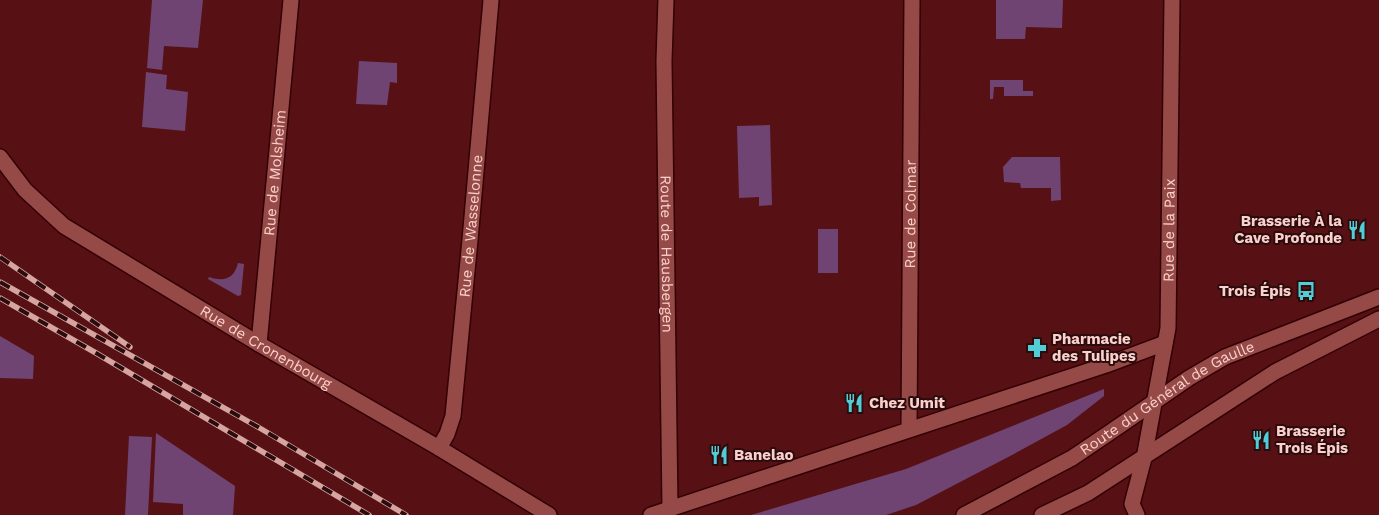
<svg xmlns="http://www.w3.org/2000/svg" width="1379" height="515" font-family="'Work Sans',sans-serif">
  <rect width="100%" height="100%" fill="#571114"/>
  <g fill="#6f4473">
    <path d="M 152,0 L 203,0 L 198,48 L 164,46 L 162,70 L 147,68 Z"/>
    <path d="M 996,0 L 1063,0 L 1062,28 L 1026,27 L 1025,39 L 996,39 Z"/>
    <path d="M 359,61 L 397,63 L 397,83 L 390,82 L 387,105 L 356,104 Z"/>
    <path d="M 146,72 L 167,75 L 166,89 L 188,92 L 185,131 L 142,127 Z"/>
    <path d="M 990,80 L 1023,80 L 1023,91 L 1033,91 L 1033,96 L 1004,96 L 1004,87 L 994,87 L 993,99 L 990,99 Z"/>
    <path d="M 770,125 L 772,205 L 759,206 L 759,197 L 739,198 L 737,126 Z"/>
    <path d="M 1012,157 L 1060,157 L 1061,200 L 1051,201 L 1051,188 L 1021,188 L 1020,183 L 1004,182 L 1003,167 Z"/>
    <rect x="818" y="229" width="20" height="44"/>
    <path d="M 238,263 L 244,264 L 241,295 L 238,296 L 208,279 L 209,277 C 224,282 234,279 238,263 Z"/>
    <path d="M 0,336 L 34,356 L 33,379 L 0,378 Z"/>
    <path d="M 1104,389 L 1104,396 L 1067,425 L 1012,455 L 916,505 L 886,515 L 751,515 L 906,469 Z"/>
    <path d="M 156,433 L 235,486 L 233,515 L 183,515 L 183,504 L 153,502 Z"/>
    <path d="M 129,436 L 152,437 L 148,515 L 125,515 Z"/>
  </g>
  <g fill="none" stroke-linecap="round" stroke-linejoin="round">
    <g stroke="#330104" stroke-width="18">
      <g id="street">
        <path id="s1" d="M 666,0 L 664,61 L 670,508"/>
        <path id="s2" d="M 0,157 L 25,190 L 64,226 L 259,344 L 439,448 L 549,515"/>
        <path id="s3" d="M 259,344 L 291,0"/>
        <path id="s4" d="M 909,429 L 912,0"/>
        <path id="s5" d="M 439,448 L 447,434 L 453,416 L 470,240 L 491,0"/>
        <path d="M 651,515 L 1106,365 L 1165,343"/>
        <path d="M 1137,515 L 1132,504 L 1144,458"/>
      </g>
    </g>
    <g stroke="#330104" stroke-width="18">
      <g id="secondary">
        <path id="s6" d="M 1144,458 L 1168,328 L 1172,0"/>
        <path id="s7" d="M 964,515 L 1072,458 L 1109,433 L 1189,378 L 1225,357 L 1379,297"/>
        <path d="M 1042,515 L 1088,493 L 1275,372 L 1379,319"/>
      </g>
    </g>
    <use href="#street" stroke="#954a47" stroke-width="15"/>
    <use href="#secondary" stroke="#954a47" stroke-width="15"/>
    <g stroke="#d6a4a1" stroke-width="5.5">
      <g id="rail">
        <path d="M 0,257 L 130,347"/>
        <path d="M 0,282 L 258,427 L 406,515"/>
        <path d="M 0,298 L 96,353 L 369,515"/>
      </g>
    </g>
    <use href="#rail" stroke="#2a0c0c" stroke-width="4" stroke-dasharray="11" stroke-linecap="butt"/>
  </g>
  <defs>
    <g id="restaurant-bare" transform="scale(1.5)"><path d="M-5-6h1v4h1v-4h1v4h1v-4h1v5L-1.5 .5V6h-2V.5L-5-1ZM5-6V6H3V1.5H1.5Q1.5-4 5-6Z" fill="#52ccd6" stroke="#2a0c0c" stroke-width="2.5" paint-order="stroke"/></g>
    <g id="bus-bare" transform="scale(1.5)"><path d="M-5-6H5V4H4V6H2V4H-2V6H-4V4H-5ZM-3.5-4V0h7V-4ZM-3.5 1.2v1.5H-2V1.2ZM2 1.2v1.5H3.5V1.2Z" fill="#52ccd6" stroke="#2a0c0c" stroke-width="2.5" paint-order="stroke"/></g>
    <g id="pharmacy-bare" transform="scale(1.5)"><path d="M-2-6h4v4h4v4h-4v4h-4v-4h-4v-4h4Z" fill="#52ccd6" stroke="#2a0c0c" stroke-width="2.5" paint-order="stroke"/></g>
  </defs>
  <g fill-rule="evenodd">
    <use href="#restaurant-bare" x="1357" y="230"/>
    <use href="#bus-bare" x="1306" y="291"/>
    <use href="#pharmacy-bare" x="1037" y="348"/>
    <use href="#restaurant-bare" x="854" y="403"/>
    <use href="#restaurant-bare" x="1261" y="440"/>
    <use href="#restaurant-bare" x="719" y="455"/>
  </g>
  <g text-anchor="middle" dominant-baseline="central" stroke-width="4" stroke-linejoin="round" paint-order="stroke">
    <g font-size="15" fill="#fbcfcb" stroke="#2a0c0c">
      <text stroke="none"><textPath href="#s3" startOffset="172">Rue de Molsheim</textPath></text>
      <text stroke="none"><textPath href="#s4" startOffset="215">Rue de Colmar</textPath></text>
      <text stroke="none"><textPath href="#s5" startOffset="226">Rue de Wasselonne</textPath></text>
      <text stroke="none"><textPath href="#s6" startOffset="230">Rue de la Paix</textPath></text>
      <text stroke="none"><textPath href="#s1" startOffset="254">Route de Hausbergen</textPath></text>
      <text stroke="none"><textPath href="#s2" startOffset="330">Rue de Cronenbourg</textPath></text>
      <text stroke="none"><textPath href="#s7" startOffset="235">Route du Général de Gaulle</textPath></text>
    </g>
    <g font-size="15" font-weight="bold" fill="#fbcfcb" stroke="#2a0c0c" text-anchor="start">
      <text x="1342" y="221" text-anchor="end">Brasserie À la<tspan x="1342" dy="17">Cave Profonde</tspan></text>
      <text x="1291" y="291" text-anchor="end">Trois Épis</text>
      <text x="1052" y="339">Pharmacie<tspan x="1052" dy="17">des Tulipes</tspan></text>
      <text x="869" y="403">Chez Umit</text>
      <text x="1276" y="431">Brasserie<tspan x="1276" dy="17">Trois Épis</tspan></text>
      <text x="734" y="455">Banelao</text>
    </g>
  </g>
</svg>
